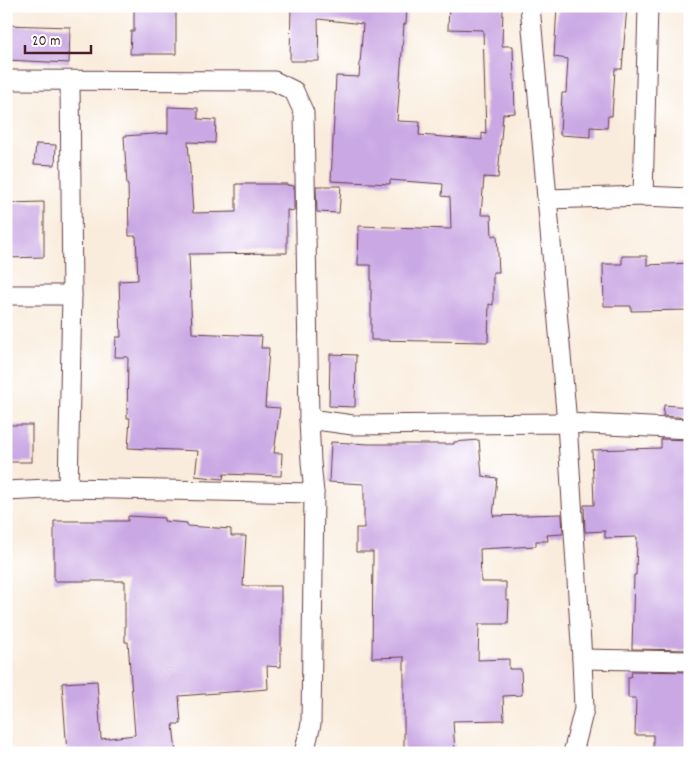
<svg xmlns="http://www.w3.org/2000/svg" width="696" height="759" font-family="Dekko,sans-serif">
  <rect width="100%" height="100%" fill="#fff"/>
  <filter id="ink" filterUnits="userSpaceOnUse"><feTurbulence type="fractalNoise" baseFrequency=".02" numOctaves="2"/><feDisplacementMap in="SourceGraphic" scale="10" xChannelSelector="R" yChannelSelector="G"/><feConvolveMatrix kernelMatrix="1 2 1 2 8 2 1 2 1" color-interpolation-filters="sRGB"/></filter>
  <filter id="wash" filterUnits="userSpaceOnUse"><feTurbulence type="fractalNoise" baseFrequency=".0096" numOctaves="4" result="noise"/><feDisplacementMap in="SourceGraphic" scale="20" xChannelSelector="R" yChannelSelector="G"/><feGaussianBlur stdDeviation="1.12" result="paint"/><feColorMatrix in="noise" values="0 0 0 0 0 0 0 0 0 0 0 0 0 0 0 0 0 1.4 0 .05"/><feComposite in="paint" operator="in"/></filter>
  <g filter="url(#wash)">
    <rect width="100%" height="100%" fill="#f9ecdc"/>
    <g id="blocks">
      <g fill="#caa8e4">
        <path d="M 134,6 L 176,6 L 176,54 L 130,54 L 131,31 L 134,31 Z"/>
        <path d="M 291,6 L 407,6 L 406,24 L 404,24 L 397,121 L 420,122 L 419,135 L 482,140 L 482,133 L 486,134 L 483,30 L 448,29 L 449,6 L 503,6 L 502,46 L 513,46 L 515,113 L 503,114 L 498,178 L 484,177 L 481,215 L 491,215 L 492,236 L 497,235 L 499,272 L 493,272 L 493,305 L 489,304 L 488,342 L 371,340 L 371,265 L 358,265 L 359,226 L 451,229 L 450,197 L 442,196 L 443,184 L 390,180 L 390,184 L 331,181 L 336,76 L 359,77 L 363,24 L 318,19 L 319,61 L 290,61 Z"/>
        <path d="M 557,6 L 627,6 L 622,69 L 615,69 L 612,116 L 608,116 L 607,128 L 590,127 L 590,137 L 560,135 L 562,93 L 566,93 L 568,59 L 554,57 Z"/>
        <path d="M 6,25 L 70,27 L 69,63 L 6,60 Z"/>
        <path d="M 168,107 L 198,108 L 198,119 L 216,120 L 215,143 L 188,142 L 193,213 L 236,212 L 236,184 L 287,184 L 287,185 L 294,186 L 294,211 L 287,210 L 287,253 L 189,254 L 192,333 L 262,336 L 261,348 L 269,348 L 265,407 L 280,408 L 274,453 L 282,453 L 281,476 L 224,474 L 223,479 L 195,476 L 198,451 L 128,448 L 130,418 L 127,418 L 128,357 L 115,357 L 116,337 L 121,337 L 119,281 L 138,280 L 136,236 L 129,236 L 128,185 L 127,185 L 124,136 L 168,133 Z"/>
        <path d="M 36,144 L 56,145 L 55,165 L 34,164 Z"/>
        <path d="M 316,186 L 341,186 L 339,213 L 317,212 Z"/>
        <path d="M 44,202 L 44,257 L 6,258 L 6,203 Z"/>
        <path d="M 622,256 L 647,256 L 647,265 L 690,263 L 690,310 L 631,311 L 631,306 L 604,306 L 603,264 L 622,264 Z"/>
        <path d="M 330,354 L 356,355 L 355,407 L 329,406 Z"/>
        <path d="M 664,405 L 690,407 L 690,418 L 663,416 Z"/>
        <rect x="6" y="425" width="26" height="37"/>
        <path d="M 661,439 L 690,440 L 690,650 L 632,649 L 634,575 L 636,575 L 637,537 L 605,538 L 605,531 L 585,532 L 584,505 L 594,505 L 592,450 L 661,448 Z"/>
        <path d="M 479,440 L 482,476 L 497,478 L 493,516 L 562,514 L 563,534 L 547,535 L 548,541 L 536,541 L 536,546 L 480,549 L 481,582 L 506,582 L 506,600 L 509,600 L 508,624 L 479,624 L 478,660 L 509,659 L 509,669 L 521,669 L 522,695 L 503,696 L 504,720 L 453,721 L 455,753 L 404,753 L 404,657 L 372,658 L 373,552 L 356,552 L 356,528 L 364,528 L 364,484 L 329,482 L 331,442 L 369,444 L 454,444 L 454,442 Z"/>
        <path d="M 128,516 L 164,518 L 164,521 L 187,523 L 187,526 L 231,529 L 231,536 L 246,536 L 243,586 L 281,586 L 281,667 L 267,666 L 268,689 L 179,696 L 181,724 L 173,724 L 176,753 L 67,753 L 62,683 L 97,681 L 101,739 L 135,735 L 128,642 L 125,642 L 125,581 L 54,581 L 54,521 L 128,521 Z"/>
        <path d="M 632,671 L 690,672 L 690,753 L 653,753 L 653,735 L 635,735 L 636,698 L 628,698 L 628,677 L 631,677 Z"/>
      </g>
    </g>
  </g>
  <g filter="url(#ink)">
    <use href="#blocks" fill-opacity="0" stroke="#643e46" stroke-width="1"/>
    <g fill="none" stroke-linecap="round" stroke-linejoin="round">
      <g stroke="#643e46" stroke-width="21">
        <g id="street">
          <path d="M 530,6 L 567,423 L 582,659 L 584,709 L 573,753"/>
          <path d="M 6,80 L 274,81 L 294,91 L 304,113 L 309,419 L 311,462 L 314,493 L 311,724 L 304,753"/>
          <path d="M 643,196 L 648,6"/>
          <path d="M 547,199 L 643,196 L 690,198"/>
          <path d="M 6,295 L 72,295"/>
          <path d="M 309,419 L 353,425 L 567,423 L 690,429"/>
          <path d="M 68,488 L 72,295 L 70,81"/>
          <path d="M 6,491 L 68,488 L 314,493"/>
          <path d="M 582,659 L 690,661"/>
        </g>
      </g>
      <use href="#street" stroke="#fff" stroke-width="19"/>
    </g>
  </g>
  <rect width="696" height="759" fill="none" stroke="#fff" stroke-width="25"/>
  <path d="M25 45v8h66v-8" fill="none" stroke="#4a1f2b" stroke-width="2.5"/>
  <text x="32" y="45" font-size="15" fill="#4a1f2b" stroke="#ffffff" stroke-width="4" paint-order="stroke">20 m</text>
</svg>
